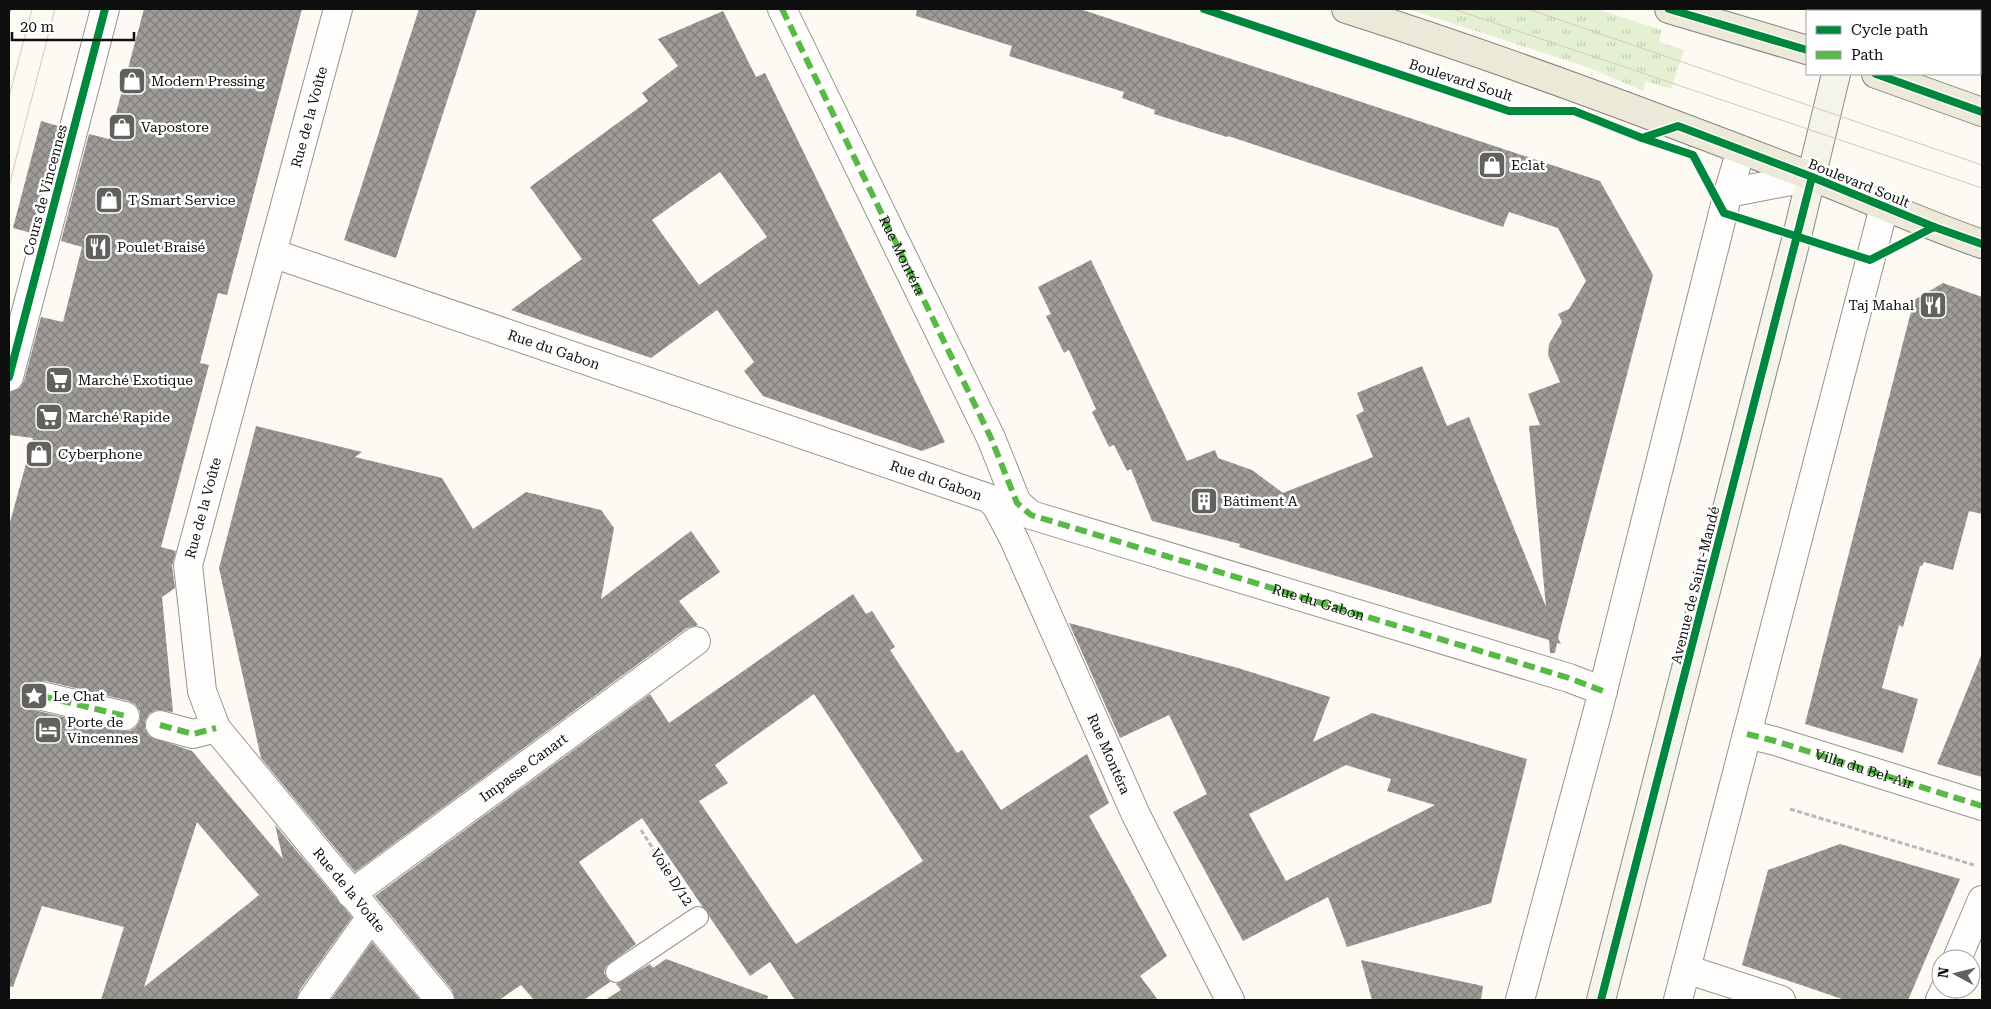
<svg xmlns="http://www.w3.org/2000/svg" width="1991" height="1009" font-family="'Roboto Serif',serif">
  <defs>
    <pattern id="grass-tufts" width="24" height="20" patternUnits="userSpaceOnUse" patternTransform="scale(1.25)"><rect width="24" height="20" fill="#e3f1d2"/><path d="M3 7l-1-3M5 7V3M7 7l1-3M15 17l-1-3M17 17v-4M19 17l1-3" fill="none" stroke="#c2cdb3"/></pattern>
    <pattern id="building-cross-hatch" width="8" height="8" patternUnits="userSpaceOnUse" patternTransform="scale(1.25)"><rect width="8" height="8" fill="#9f9c98"/><path d="M0 0l8 8M0 8l8-8" fill="none" stroke="#807e7a"/></pattern>
  </defs>
  <rect width="100%" height="100%" fill="#fcfaf2"/>
  <path fill="url(#grass-tufts)" d="M 1408,9 L 1597,9 L 1662,30 L 1659,42 L 1684,50 L 1671,89 L 1646,81 L 1643,91 L 1590,68 Z"/>
  <g fill="url(#building-cross-hatch)" fill-rule="evenodd">
    <path d="M 144,9 L 302,9 L 227,295 L 218,293 L 200,363 L 209,365 L 161,547 L 176,551 L 172,566 L 175,588 L 162,597 L 173,712 L 156,710 L 149,714 L 145,721 L 145,729 L 149,736 L 192,751 L 283,859 L 275,825 L 352,917 L 299,991 L 297,1000 L 101,1000 L 124,927 L 42,906 L 13,987 L 9,986 L 9,526 L 33,438 L 9,435 L 9,392 L 20,388 L 24,381 L 41,317 L 63,322 L 82,247 L 61,241 L 89,134 L 109,139 ZM 38,681 L 46,681 L 129,701 L 135,704 L 140,711 L 140,720 L 136,727 L 130,731 L 122,731 L 38,711 L 31,707 L 27,701 L 27,693 L 31,685 ZM 197,822 L 259,895 L 144,987 Z"/>
    <path d="M 419,9 L 477,9 L 396,258 L 344,240 Z"/>
    <path d="M 917,9 L 1080,9 L 1600,181 L 1653,275 L 1558,638 L 1561,644 L 1557,643 L 1555,653 L 1550,653 L 1549,640 L 1239,547 L 1240,544 L 1152,521 L 1131,469 L 1127,471 L 1114,445 L 1109,447 L 1092,412 L 1096,409 L 1069,350 L 1064,353 L 1046,316 L 1051,314 L 1038,287 L 1091,260 L 1187,461 L 1215,450 L 1218,458 L 1252,470 L 1283,493 L 1373,457 L 1356,415 L 1364,411 L 1357,393 L 1422,366 L 1447,426 L 1469,417 L 1546,607 L 1529,426 L 1540,425 L 1528,394 L 1560,382 L 1548,355 L 1549,344 L 1562,322 L 1558,314 L 1569,309 L 1586,281 L 1558,228 L 1509,212 L 1503,227 L 1228,136 L 1227,137 L 1154,114 L 1155,110 L 1122,98 L 1124,92 L 1009,56 L 1012,46 L 916,16 Z"/>
    <path d="M 723,11 L 756,77 L 765,73 L 945,442 L 922,451 L 763,396 L 744,371 L 754,362 L 717,310 L 651,358 L 511,310 L 582,259 L 530,187 L 648,101 L 642,93 L 678,66 L 658,39 ZM 720,172 L 767,237 L 699,285 L 652,220 Z"/>
    <path d="M 41,121 L 58,126 L 31,233 L 13,228 Z"/>
    <path d="M 1943,283 L 1982,297 L 1982,514 L 1969,511 L 1953,570 L 1924,562 L 1922,566 L 1920,566 L 1903,627 L 1899,625 L 1882,688 L 1918,699 L 1903,753 L 1805,724 L 1914,300 Z"/>
    <path d="M 256,426 L 362,452 L 355,457 L 442,478 L 473,529 L 526,492 L 601,510 L 614,528 L 601,599 L 691,531 L 720,572 L 679,601 L 698,625 L 687,628 L 355,872 L 261,758 L 219,568 Z"/>
    <path d="M 853,594 L 866,614 L 872,611 L 895,647 L 890,650 L 957,753 L 962,750 L 1001,810 L 1087,754 L 1109,803 L 1089,816 L 1167,956 L 1140,976 L 1158,1000 L 795,1000 L 770,962 L 750,976 L 642,818 L 579,862 L 636,944 L 606,966 L 604,973 L 610,982 L 584,1000 L 534,1000 L 521,985 L 499,1000 L 455,1000 L 452,990 L 375,896 L 650,694 L 669,723 ZM 814,694 L 923,861 L 796,944 L 699,801 L 728,783 L 715,765 Z"/>
    <path d="M 1069,623 L 1238,668 L 1330,697 L 1313,742 L 1372,713 L 1527,759 L 1491,903 L 1347,947 L 1328,897 L 1243,941 L 1173,812 L 1207,794 L 1169,715 L 1120,738 ZM 1346,765 L 1391,779 L 1387,791 L 1435,805 L 1286,881 L 1249,814 Z"/>
    <path d="M 1981,656 L 1982,656 L 1982,777 L 1937,764 Z"/>
    <path d="M 1840,844 L 1960,879 L 1908,1000 L 1845,1000 L 1742,965 L 1768,870 Z"/>
    <path d="M 372,942 L 420,1000 L 331,1000 Z"/>
    <path d="M 666,959 L 768,996 L 767,1000 L 605,1000 L 621,990 L 616,984 L 650,964 L 653,968 Z"/>
    <path d="M 1361,960 L 1483,986 L 1481,1000 L 1372,1000 Z"/>
  </g>
  <g fill="none" stroke-linecap="round" stroke-linejoin="round">
    <g stroke="#959491" stroke-width="22">
      <path id="service" d="M 616,972 L 698,917"/>
    </g>
    <g stroke="#959491" stroke-width="30">
      <g id="pedestrian">
        <path d="M 42,696 L 125,716"/>
        <path d="M 160,725 L 193,734 L 216,728"/>
      </g>
    </g>
    <g stroke="#959491" stroke-width="30">
      <g id="minor">
        <path id="s1" d="M 338,9 L 188,565 L 202,691 L 216,728 L 440,1000"/>
        <path d="M 782,9 L 991,438 L 1017,503 L 1031,515 L 1569,678 L 1603,691"/>
        <path d="M 1728,193 L 1741,150"/>
        <path id="s2" d="M 272,253 L 988,498 L 996,505 L 1014,539 L 1136,815 L 1230,1000"/>
        <path d="M 9,377 L 105,9"/>
        <path id="s3" d="M 1747,734 L 1775,741 L 1982,806"/>
        <path id="s4" d="M 351,894 L 696,641"/>
        <path d="M 1957,959 L 1982,900"/>
        <path d="M 1686,969 L 1781,1000"/>
        <path d="M 312,1000 L 371,917"/>
        <path d="M 1520,1000 L 1598,710 L 1728,193 L 1812,177"/>
        <path d="M 1678,1000 L 1884,207"/>
        <path d="M 1940,1000 L 1945,989"/>
      </g>
    </g>
    <g stroke="#8c8b87" stroke-width="30">
      <g id="secondary">
        <path d="M 1850,11 L 1851,9"/>
        <path d="M 1601,1000 L 1797,236 L 1836,74"/>
      </g>
    </g>
    <g stroke="#82827e" stroke-width="30">
      <g id="primary">
        <path d="M 1346,9 C 1503,59 1656,117 1810,176 C 1867,198 1924,224 1982,244"/>
        <path d="M 1669,9 L 1807,50"/>
        <path d="M 1876,74 L 1982,112"/>
      </g>
    </g>
    <g stroke="#b8b8b6" stroke-width="3" stroke-dasharray="5 2.5" stroke-linecap="butt">
      <path d="M 9,12 L 10,9"/>
      <path d="M 1790,809 L 1974,865"/>
      <path d="M 641,830 L 681,892"/>
    </g>
    <use href="#service" stroke="#fffefd" stroke-width="20"/>
    <use href="#pedestrian" stroke="#fffefd" stroke-width="28"/>
    <use href="#minor" stroke="#fffefd" stroke-width="28"/>
    <use href="#secondary" stroke="#f5f4ea" stroke-width="28"/>
    <use href="#primary" stroke="#ede9d8" stroke-width="28"/>
    <g stroke="#d8c5c3" stroke-width="1">
      <path d="M 1453,9 L 1982,188"/>
      <path d="M 1528,9 L 1982,165"/>
      <path d="M 9,97 L 32,9"/>
      <path d="M 9,186 L 55,9"/>
    </g>
    <g stroke="#58b947" stroke-width="6" stroke-dasharray="12 6" stroke-linecap="butt">
      <path id="s5" d="M 782,9 L 991,438 L 1017,503 L 1031,515 L 1569,678 L 1603,691"/>
      <path d="M 42,696 L 125,716"/>
      <path d="M 160,725 L 193,734 L 216,728"/>
      <path d="M 1747,734 L 1775,741 L 1982,806"/>
    </g>
    <g stroke="#fff" stroke-width="11">
      <g id="cycleway">
        <path d="M 1204,9 L 1509,111 L 1574,111 L 1642,138 L 1678,126 L 1812,177 L 1934,227 L 1982,244"/>
        <path d="M 1669,9 L 1807,50"/>
        <path d="M 1876,74 L 1982,112"/>
        <path d="M 1642,138 L 1693,155 L 1724,213 L 1870,260 L 1934,227"/>
        <path d="M 9,377 L 105,9"/>
        <path d="M 1601,1000 L 1812,177"/>
      </g>
    </g>
    <use href="#cycleway" stroke="#00873e" stroke-width="8"/>
  </g>
  <defs>
    <g id="shop-square" transform="scale(1.4375)"><rect x="-9" y="-9" width="18" height="18" rx="4" fill="#61615e" stroke="#fff"/><path d="M-5-2.5h2.3a2.7 3.5 0 0 1 5.4 0H5L5.5 6h-11ZM-1.5-2.5h3a1.5 2.3 0 0 0-3 0Z" fill="#fff"/></g>
    <g id="restaurant-square" transform="scale(1.4375)"><rect x="-9" y="-9" width="18" height="18" rx="4" fill="#61615e" stroke="#fff"/><path d="M-5-6h1v4h1v-4h1v4h1v-4h1v5L-1.5 .5V6h-2V.5L-5-1ZM5-6V6H3V1.5H1.5Q1.5-4 5-6Z" fill="#fff"/></g>
    <g id="supermarket-square" transform="scale(1.4375)"><rect x="-9" y="-9" width="18" height="18" rx="4" fill="#61615e" stroke="#fff"/><path d="M-6-5.5h2.5l.6 2H6L4.5 2H-2.5L-4.4-4H-6ZM-1.5 3.2a1.3 1.3 0 1 0 .1 0ZM3 3.2a1.3 1.3 0 1 0 .1 0Z" fill="#fff"/></g>
    <g id="building-square" transform="scale(1.4375)"><rect x="-9" y="-9" width="18" height="18" rx="4" fill="#61615e" stroke="#fff"/><path d="M-4-6H4V6H1V3H-1V6H-4ZM-2.5-4.3h1.7v1.8h-1.7ZM.8-4.3h1.7v1.8H.8ZM-2.5-1h1.7V.8h-1.7ZM.8-1h1.7V.8H.8Z" fill="#fff"/></g>
    <g id="sight-square" transform="scale(1.4375)"><rect x="-9" y="-9" width="18" height="18" rx="4" fill="#61615e" stroke="#fff"/><path d="M0-6L1.8-2.2L6-1.7L2.9 1.2L3.7 5.4L0 3.3L-3.7 5.4L-2.9 1.2L-6-1.7L-1.8-2.2Z" fill="#fff"/></g>
    <g id="hotel-square" transform="scale(1.4375)"><rect x="-9" y="-9" width="18" height="18" rx="4" fill="#61615e" stroke="#fff"/><path d="M-6-4.5h1.5V1H6V5H4.5V3h-9V5H-6ZM-4 0a1.8 1.8 0 1 1 3.6 0ZM.5 0V-2.5h3Q6-2.5 6 0Z" fill="#fff"/></g>
  </defs>
  <g fill-rule="evenodd">
    <use href="#shop-square" x="132" y="81"/>
    <use href="#shop-square" x="122" y="127"/>
    <use href="#shop-square" x="1492" y="165"/>
    <use href="#shop-square" x="109" y="200"/>
    <use href="#restaurant-square" x="98" y="247"/>
    <use href="#restaurant-square" x="1933" y="305"/>
    <use href="#supermarket-square" x="59" y="380"/>
    <use href="#supermarket-square" x="49" y="417"/>
    <use href="#shop-square" x="39" y="454"/>
    <use href="#building-square" x="1204" y="501"/>
    <use href="#sight-square" x="34" y="696"/>
    <use href="#hotel-square" x="48" y="730"/>
  </g>
  <g text-anchor="middle" dominant-baseline="central" stroke-width="5" stroke-linejoin="round" paint-order="stroke">
    <g font-size="14" fill="#0e0e0e" stroke="#fff">
      <text transform="translate(1461 80) rotate(18)">Boulevard Soult</text>
      <text transform="translate(309 117) rotate(-75)">Rue de la Voûte</text>
      <text transform="translate(1859 183) rotate(22)">Boulevard Soult</text>
      <text transform="translate(45 190) rotate(-75)">Cours de Vincennes</text>
      <text stroke="none"><textPath href="#s5" startOffset="274">Rue Montéra</textPath></text>
      <text stroke="none"><textPath href="#s2" startOffset="298">Rue du Gabon</textPath></text>
      <text stroke="none"><textPath href="#s2" startOffset="702">Rue du Gabon</textPath></text>
      <text transform="translate(203 508) rotate(-75)">Rue de la Voûte</text>
      <text transform="translate(1695 585) rotate(-76)">Avenue de Saint-Mandé</text>
      <text stroke="none"><textPath href="#s5" startOffset="866">Rue du Gabon</textPath></text>
      <text stroke="none"><textPath href="#s2" startOffset="1041">Rue Montéra</textPath></text>
      <text stroke="none"><textPath href="#s4" startOffset="214">Impasse Canart</textPath></text>
      <text stroke="none"><textPath href="#s3" startOffset="122">Villa du Bel-Air</textPath></text>
      <text transform="translate(672 877) rotate(57)">Voie D/12</text>
      <text stroke="none"><textPath href="#s1" startOffset="952">Rue de la Voûte</textPath></text>
    </g>
    <g font-size="14" fill="#0e0e0e" stroke="#fff" text-anchor="start">
      <text x="151" y="81">Modern Pressing</text>
      <text x="141" y="127">Vapostore</text>
      <text x="1511" y="165">Eclat</text>
      <text x="128" y="200">T Smart Service</text>
      <text x="117" y="247">Poulet Braisé</text>
      <text x="1914" y="305" text-anchor="end">Taj Mahal</text>
      <text x="78" y="380">Marché Exotique</text>
      <text x="68" y="417">Marché Rapide</text>
      <text x="58" y="454">Cyberphone</text>
      <text x="1223" y="501">Bâtiment A</text>
      <text x="53" y="696">Le Chat</text>
      <text x="67" y="722">Porte de<tspan x="67" dy="16">Vincennes</tspan></text>
    </g>
  </g>
  <rect width="1991" height="1009" fill="none" stroke="#0e0e0e" stroke-width="20"/>
  <rect x="1806" y="10" width="175" height="65" fill="#ffffff" stroke="#9f9f9f"/>
  <rect x="1816" y="26" width="25" height="8" fill="#00873e" stroke="#9f9f9f"/>
  <text x="1851" y="35" font-size="15" fill="#0e0e0e">Cycle path</text>
  <rect x="1816" y="51" width="25" height="8" fill="#58b947" stroke="#9f9f9f"/>
  <text x="1851" y="60" font-size="15" fill="#0e0e0e">Path</text>
  <g transform="translate(1956 974) rotate(277)"><circle r="24" fill="#ffffff" stroke="#9f9f9f"/>
  <path d="M0-4L9 19L0 12L-9 19Z" fill="#61615e"/>
  <text y="-8" font-size="14" font-weight="bold" text-anchor="middle" fill="#0e0e0e">N</text>
  </g>
  <path d="M12 32v8h122v-8" fill="none" stroke="#0e0e0e" stroke-width="2.5"/>
  <text x="20" y="32" font-size="15" fill="#0e0e0e" stroke="#ffffff" stroke-width="4" paint-order="stroke">20 m</text>
</svg>
